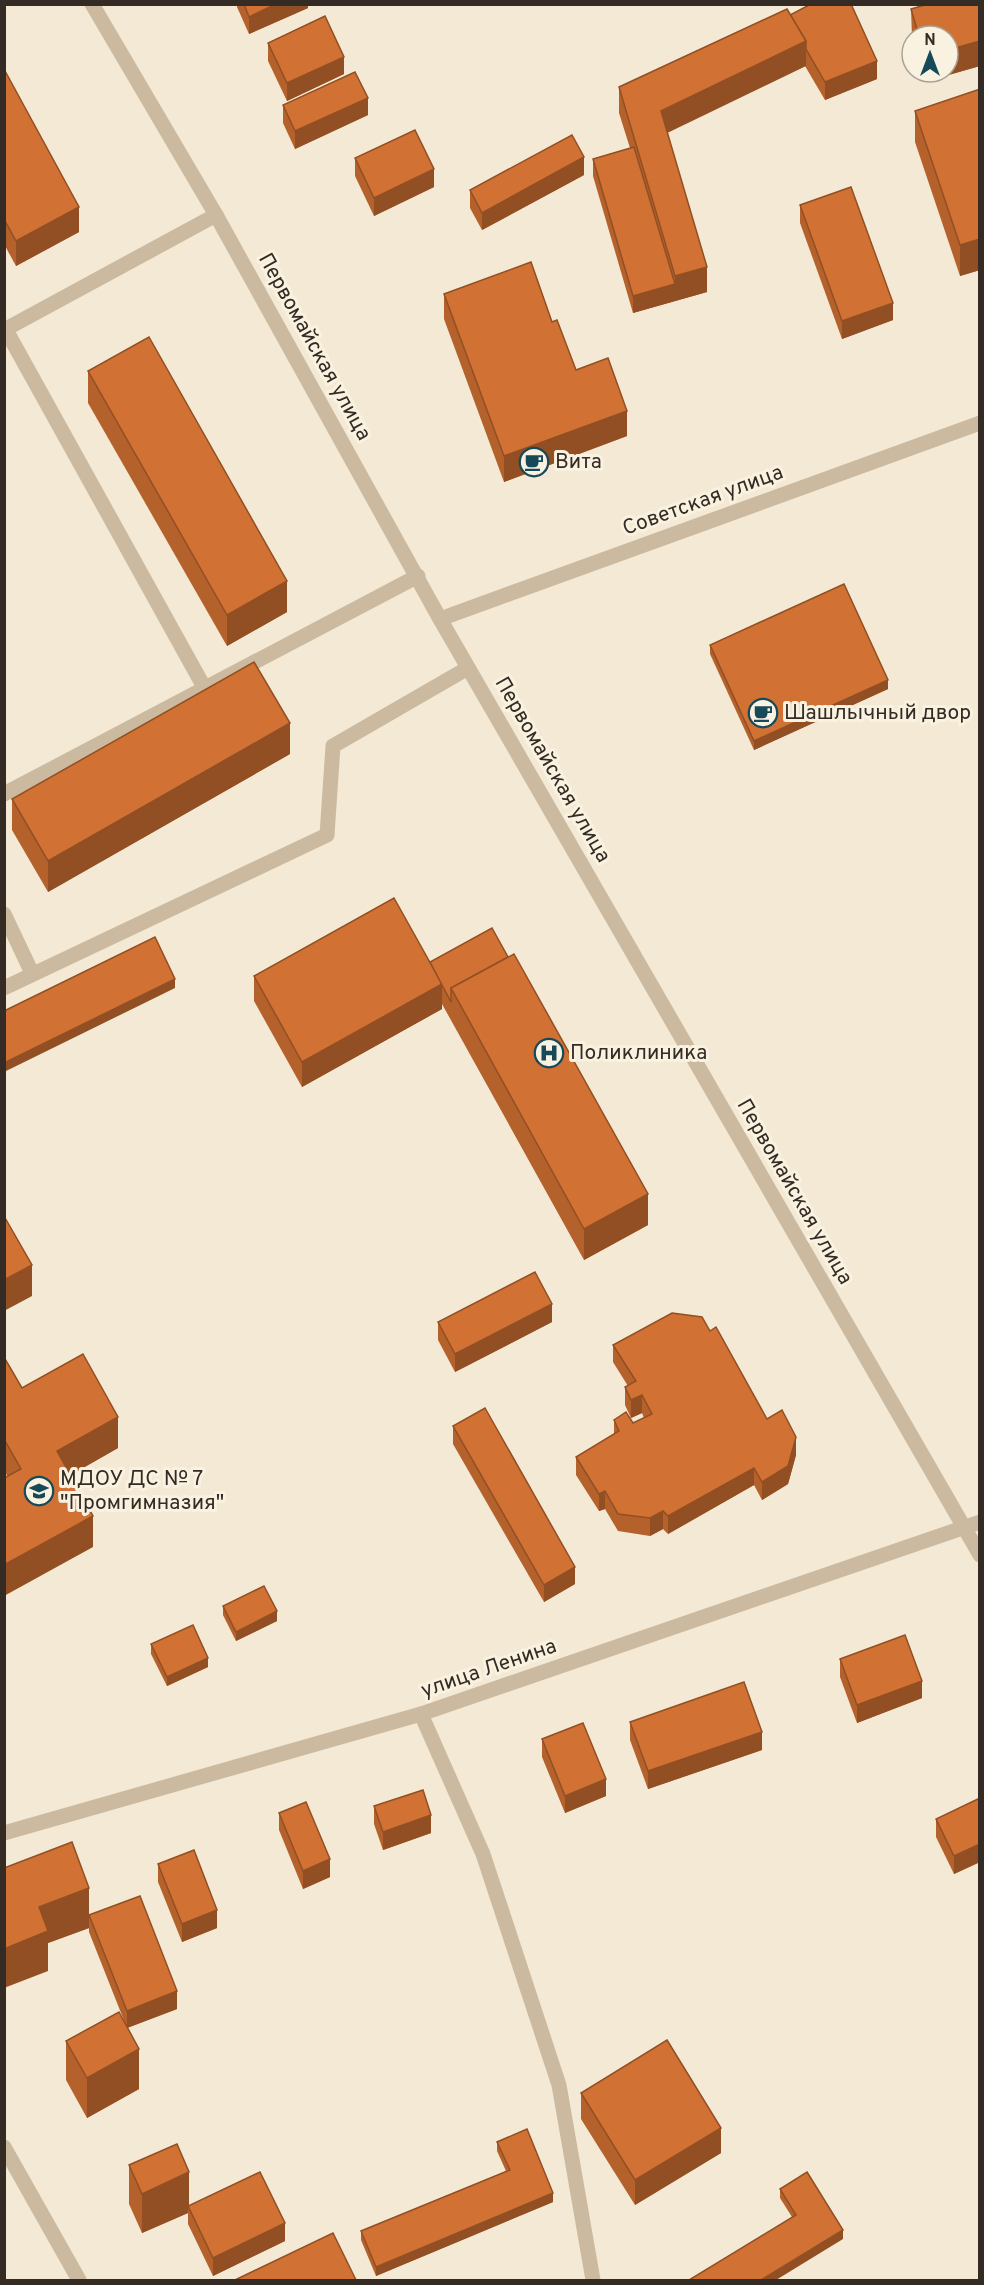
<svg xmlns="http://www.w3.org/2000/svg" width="984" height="2285" font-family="Overpass,sans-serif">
  <rect width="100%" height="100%" fill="#f3e9d4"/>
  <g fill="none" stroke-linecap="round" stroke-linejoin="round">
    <g stroke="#cbbaa0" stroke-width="15">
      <path d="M 92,4 L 216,215 L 440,619 L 980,1555"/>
      <path d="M 4,330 L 216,215"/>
      <path d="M 6,330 L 204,687"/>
      <path d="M 440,619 L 980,423"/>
      <path d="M 4,794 L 418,576"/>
      <path d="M 4,914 L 32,973"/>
      <path d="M 4,988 L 327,835 L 333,746 L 468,668"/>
      <path d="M 421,1714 L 483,1854 L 559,2085 L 593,2280"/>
      <path d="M 4,1833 L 421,1714 L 980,1522"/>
      <path d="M 4,2147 L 79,2280"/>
    </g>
  </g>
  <g fill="#b4612c">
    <path d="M 237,4 L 308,4 L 308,8 L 249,34 L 237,7 Z"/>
    <path d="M 928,4 L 980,4 L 980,66 L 924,82 L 922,72 L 948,72 L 948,36 L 912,36 L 912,37 L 911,9 Z"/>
    <path d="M 790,15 L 877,79 L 825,100 L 805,66 L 667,132 L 707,292 L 633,313 L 593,176 L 593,159 L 630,148 L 619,113 L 619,87 Z"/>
    <path d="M 268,43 L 344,74 L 287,101 L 268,61 Z"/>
    <path d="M 4,69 L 79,232 L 16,266 L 4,244 Z"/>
    <path d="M 980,89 L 980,270 L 960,276 L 915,142 L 915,111 Z"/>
    <path d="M 283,105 L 368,115 L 295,149 L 283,123 Z"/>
    <path d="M 355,158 L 434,187 L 374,216 L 355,176 Z"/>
    <path d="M 584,175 L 482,230 L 470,208 L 470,190 Z"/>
    <path d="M 800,205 L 893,320 L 842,339 L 800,223 Z"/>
    <path d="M 444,294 L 552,322 L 576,370 L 627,436 L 504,482 L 444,319 Z"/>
    <path d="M 88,371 L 287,612 L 227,646 L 88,403 Z"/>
    <path d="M 710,645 L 888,689 L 754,750 L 710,654 Z"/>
    <path d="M 290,754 L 48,892 L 12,830 L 12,799 Z"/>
    <path d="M 430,962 L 648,1225 L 584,1260 L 442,1004 L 442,1009 L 302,1087 L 254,1001 L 254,976 Z"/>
    <path d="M 438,1322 L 552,1322 L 455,1372 L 438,1340 Z"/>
    <path d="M 613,1345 L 767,1419 L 796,1455 L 788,1484 L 762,1500 L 754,1485 L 668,1534 L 663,1529 L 650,1536 L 618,1531 L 605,1509 L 599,1511 L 576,1475 L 576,1457 L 614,1434 L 614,1420 L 633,1423 L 644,1418 L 642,1413 L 631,1418 L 625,1405 L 625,1387 L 628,1386 L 613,1362 Z"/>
    <path d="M 4,1357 L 22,1388 L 118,1448 L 70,1475 L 93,1547 L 8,1477 L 4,1471 Z"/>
    <path d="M 453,1426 L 575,1584 L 544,1602 L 453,1444 Z"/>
    <path d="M 223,1606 L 277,1621 L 236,1641 L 223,1615 Z"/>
    <path d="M 151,1644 L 208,1667 L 167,1686 L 151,1654 Z"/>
    <path d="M 840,1659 L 922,1698 L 857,1723 L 840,1677 Z"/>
    <path d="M 630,1722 L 762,1750 L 648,1789 L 630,1740 Z"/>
    <path d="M 542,1739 L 606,1796 L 565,1813 L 542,1757 Z"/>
    <path d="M 980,1798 L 980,1862 L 954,1874 L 936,1837 L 936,1819 Z"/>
    <path d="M 374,1806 L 431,1833 L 383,1850 L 374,1824 Z"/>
    <path d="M 279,1813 L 330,1877 L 303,1889 L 279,1830 Z"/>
    <path d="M 158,1864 L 217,1928 L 182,1942 L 158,1882 Z"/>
    <path d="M 4,1868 L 89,1915 L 177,2009 L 127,2028 L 139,2089 L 87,2118 L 66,2080 L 66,2041 L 125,2023 L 89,1932 L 89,1928 L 48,1943 L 48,1971 Z"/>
    <path d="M 581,2093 L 721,2153 L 635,2205 L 581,2119 Z"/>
    <path d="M 497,2142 L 553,2202 L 376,2276 L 361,2240 L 361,2231 L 506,2171 L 497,2151 Z"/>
    <path d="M 129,2165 L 189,2205 L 285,2241 L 213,2276 L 188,2224 L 188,2213 L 142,2233 L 129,2204 Z"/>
    <path d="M 780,2189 L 843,2239 L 792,2217 L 780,2198 Z"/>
  </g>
  <g fill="#924f24">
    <path d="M 276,4 L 308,4 L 308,8 L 249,34 L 249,17 Z"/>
    <path d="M 806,41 L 806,66 L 661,136 L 661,111 Z"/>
    <path d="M 980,41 L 980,66 L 924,82 L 924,72 L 948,72 L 948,50 Z"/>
    <path d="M 344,57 L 344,74 L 287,101 L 287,83 Z"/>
    <path d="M 877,61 L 877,79 L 825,100 L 825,82 Z"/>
    <path d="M 368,98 L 368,115 L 295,149 L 295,131 Z"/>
    <path d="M 584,157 L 584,175 L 482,230 L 482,213 Z"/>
    <path d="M 434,169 L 434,187 L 374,216 L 374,198 Z"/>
    <path d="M 79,207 L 79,232 L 16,266 L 16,241 Z"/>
    <path d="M 980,239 L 980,270 L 960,276 L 960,245 Z"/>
    <path d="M 707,267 L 707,292 L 633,313 L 633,296 L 675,284 L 675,276 Z"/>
    <path d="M 893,303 L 893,320 L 842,339 L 842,321 Z"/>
    <path d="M 627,411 L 627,436 L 504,482 L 504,456 Z"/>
    <path d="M 287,581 L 287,612 L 227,646 L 227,615 Z"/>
    <path d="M 888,680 L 888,689 L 754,750 L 754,741 Z"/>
    <path d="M 290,723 L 290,754 L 48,892 L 48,861 Z"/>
    <path d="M 175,979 L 175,988 L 4,1072 L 4,1063 Z"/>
    <path d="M 442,984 L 442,1009 L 302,1087 L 302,1062 Z"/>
    <path d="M 648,1194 L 648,1225 L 584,1260 L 584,1229 Z"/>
    <path d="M 32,1265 L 32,1296 L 4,1311 L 4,1280 Z"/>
    <path d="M 552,1304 L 552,1322 L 455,1372 L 455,1354 Z"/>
    <path d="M 642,1395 L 642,1413 L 631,1418 L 631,1400 Z"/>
    <path d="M 118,1417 L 118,1448 L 57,1483 L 57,1451 Z"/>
    <path d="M 796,1437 L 796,1455 L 788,1484 L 762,1500 L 762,1482 Z"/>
    <path d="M 754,1468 L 754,1485 L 668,1534 L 668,1516 Z"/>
    <path d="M 605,1491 L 605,1509 L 599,1511 L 599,1494 Z"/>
    <path d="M 663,1511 L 663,1529 L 650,1536 L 650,1518 Z"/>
    <path d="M 93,1516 L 93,1547 L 4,1596 L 4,1565 Z"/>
    <path d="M 575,1567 L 575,1584 L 544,1602 L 544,1585 Z"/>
    <path d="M 277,1611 L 277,1621 L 236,1641 L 236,1632 Z"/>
    <path d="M 208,1658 L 208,1667 L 167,1686 L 167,1677 Z"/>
    <path d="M 922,1681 L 922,1698 L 857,1723 L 857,1705 Z"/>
    <path d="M 762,1732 L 762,1750 L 648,1789 L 648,1771 Z"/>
    <path d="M 606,1779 L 606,1796 L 565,1813 L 565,1796 Z"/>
    <path d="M 431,1815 L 431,1833 L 383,1850 L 383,1832 Z"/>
    <path d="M 980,1844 L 980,1862 L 954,1874 L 954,1856 Z"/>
    <path d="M 330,1859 L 330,1877 L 303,1889 L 303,1871 Z"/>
    <path d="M 89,1888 L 89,1928 L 48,1943 L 48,1971 L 4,1988 L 4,1949 L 39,1907 Z"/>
    <path d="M 217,1910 L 217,1928 L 182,1942 L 182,1924 Z"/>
    <path d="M 177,1991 L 177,2009 L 127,2028 L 127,2011 Z"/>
    <path d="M 139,2049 L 139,2089 L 87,2118 L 87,2078 Z"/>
    <path d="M 721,2128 L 721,2153 L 635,2205 L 635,2180 Z"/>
    <path d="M 189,2172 L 189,2209 L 188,2206 L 188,2213 L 142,2233 L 142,2194 Z"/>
    <path d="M 553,2193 L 553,2202 L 376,2276 L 376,2267 Z"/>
    <path d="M 285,2223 L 285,2241 L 213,2276 L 213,2258 Z"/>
    <path d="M 843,2230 L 843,2239 L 776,2280 L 761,2280 Z"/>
  </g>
  <g fill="#d17133" stroke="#924f24" stroke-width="1.5">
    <path d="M 244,4 L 276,4 L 249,17 Z"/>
    <path d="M 811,4 L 851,4 L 877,61 L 825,82 L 806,49 L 806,41 L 790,15 Z"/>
    <path d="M 928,4 L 980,4 L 980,41 L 948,50 L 948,36 L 919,36 L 911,9 Z"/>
    <path d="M 787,9 L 806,41 L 661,111 L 707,267 L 675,276 L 619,87 Z"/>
    <path d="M 325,16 L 344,57 L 287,83 L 268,43 Z"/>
    <path d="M 4,69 L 79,207 L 16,241 L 4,219 Z"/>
    <path d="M 355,72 L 368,98 L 295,131 L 283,105 Z"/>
    <path d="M 980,89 L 980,239 L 960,245 L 915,111 Z"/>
    <path d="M 415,130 L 434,169 L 374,198 L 355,158 Z"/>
    <path d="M 572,135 L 584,157 L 482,213 L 470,190 Z"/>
    <path d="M 634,147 L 675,284 L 633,296 L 593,159 Z"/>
    <path d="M 851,187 L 893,303 L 842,321 L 800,205 Z"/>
    <path d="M 531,262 L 552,322 L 557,320 L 576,370 L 608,358 L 627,411 L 504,456 L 444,294 Z"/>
    <path d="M 149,337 L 287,581 L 227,615 L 88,371 Z"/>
    <path d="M 844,584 L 888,680 L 754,741 L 710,645 Z"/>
    <path d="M 254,662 L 290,723 L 48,861 L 12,799 Z"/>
    <path d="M 394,898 L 442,984 L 302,1062 L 254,976 Z"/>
    <path d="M 492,928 L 508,957 L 451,988 L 451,1002 L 430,962 Z"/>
    <path d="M 155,937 L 175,979 L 4,1063 L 4,1011 Z"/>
    <path d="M 514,954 L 648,1194 L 584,1229 L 451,988 Z"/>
    <path d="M 4,1216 L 32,1265 L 4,1280 Z"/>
    <path d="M 535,1272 L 552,1304 L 455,1354 L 438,1322 Z"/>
    <path d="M 672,1313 L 702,1317 L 710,1331 L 716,1327 L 767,1419 L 782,1410 L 796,1437 L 788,1466 L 762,1482 L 754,1468 L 668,1516 L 663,1511 L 650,1518 L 618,1514 L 605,1491 L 599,1494 L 576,1457 L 619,1431 L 614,1420 L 626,1412 L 633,1423 L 652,1414 L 642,1395 L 631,1400 L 625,1387 L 636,1381 L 613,1345 Z"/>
    <path d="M 83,1354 L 118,1417 L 57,1451 L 93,1516 L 4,1565 L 4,1478 L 21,1469 L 4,1439 L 4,1357 L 22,1388 Z"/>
    <path d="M 485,1408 L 575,1567 L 544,1585 L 453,1426 Z"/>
    <path d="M 264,1586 L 277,1611 L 236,1632 L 223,1606 Z"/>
    <path d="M 193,1625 L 208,1658 L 167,1677 L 151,1644 Z"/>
    <path d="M 905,1635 L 922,1681 L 857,1705 L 840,1659 Z"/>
    <path d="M 744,1682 L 762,1732 L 648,1771 L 630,1722 Z"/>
    <path d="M 583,1723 L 606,1779 L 565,1796 L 542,1739 Z"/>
    <path d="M 423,1790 L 431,1815 L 383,1832 L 374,1806 Z"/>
    <path d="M 980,1798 L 980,1844 L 954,1856 L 936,1819 Z"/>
    <path d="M 306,1802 L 330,1859 L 303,1871 L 279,1813 Z"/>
    <path d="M 72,1842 L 89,1888 L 39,1907 L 48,1931 L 4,1949 L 4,1868 Z"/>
    <path d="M 194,1850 L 217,1910 L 182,1924 L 158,1864 Z"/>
    <path d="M 140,1896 L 177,1991 L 127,2011 L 89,1915 Z"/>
    <path d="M 119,2012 L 139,2049 L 87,2078 L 66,2041 Z"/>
    <path d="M 667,2040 L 721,2128 L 635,2180 L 581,2093 Z"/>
    <path d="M 527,2129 L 553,2193 L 376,2267 L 361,2231 L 510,2170 L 497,2142 Z"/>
    <path d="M 177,2144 L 189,2172 L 142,2194 L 129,2165 Z"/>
    <path d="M 260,2172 L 285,2223 L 213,2258 L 188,2206 Z"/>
    <path d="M 807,2172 L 843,2230 L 761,2280 L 689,2280 L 796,2215 L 780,2189 Z"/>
    <path d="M 333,2233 L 356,2280 L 235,2280 Z"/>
  </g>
  <defs>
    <g id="cafe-ring" transform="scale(1.5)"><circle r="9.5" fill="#faf2e0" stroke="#164a58" stroke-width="1.5"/><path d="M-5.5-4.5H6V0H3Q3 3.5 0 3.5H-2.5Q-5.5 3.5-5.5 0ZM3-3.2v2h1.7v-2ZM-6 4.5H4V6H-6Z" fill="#164a58"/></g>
    <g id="hospital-ring" transform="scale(1.5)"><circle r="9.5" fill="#faf2e0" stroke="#164a58" stroke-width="1.5"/><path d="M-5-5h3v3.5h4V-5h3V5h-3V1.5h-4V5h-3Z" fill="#164a58"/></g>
    <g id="school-ring" transform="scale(1.5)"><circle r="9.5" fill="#faf2e0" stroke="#164a58" stroke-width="1.5"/><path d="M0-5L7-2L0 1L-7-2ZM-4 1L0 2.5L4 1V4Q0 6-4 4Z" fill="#164a58"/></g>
  </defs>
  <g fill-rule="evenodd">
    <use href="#cafe-ring" x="534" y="462"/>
    <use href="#cafe-ring" x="763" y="713"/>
    <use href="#hospital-ring" x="549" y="1053"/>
    <use href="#school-ring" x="39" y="1491"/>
  </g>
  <g text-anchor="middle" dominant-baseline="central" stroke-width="6" stroke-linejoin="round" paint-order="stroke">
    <g font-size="21" fill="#342b24" stroke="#faf2e0">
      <text transform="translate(314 347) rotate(61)">Первомайская улица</text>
      <text transform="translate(703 501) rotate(-20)">Советская улица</text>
      <text transform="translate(552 770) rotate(60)">Первомайская улица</text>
      <text transform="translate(794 1192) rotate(60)">Первомайская улица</text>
      <text transform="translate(489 1669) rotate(-19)">улица Ленина</text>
    </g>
    <g font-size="21" fill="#342b24" stroke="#faf2e0" text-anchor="start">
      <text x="555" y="462">Вита</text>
      <text x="784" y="713">Шашлычный двор</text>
      <text x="570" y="1053">Поликлиника</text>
      <text x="60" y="1479">МДОУ ДС № 7<tspan x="60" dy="24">"Промгимназия"</tspan></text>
    </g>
  </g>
  <rect width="984" height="2285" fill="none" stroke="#342b24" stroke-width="12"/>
  <g transform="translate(930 54)"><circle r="28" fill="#faf2e0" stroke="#aba295" stroke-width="1.5"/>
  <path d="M0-4.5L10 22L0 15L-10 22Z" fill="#164a58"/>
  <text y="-9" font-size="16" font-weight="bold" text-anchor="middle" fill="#342b24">N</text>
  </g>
</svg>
